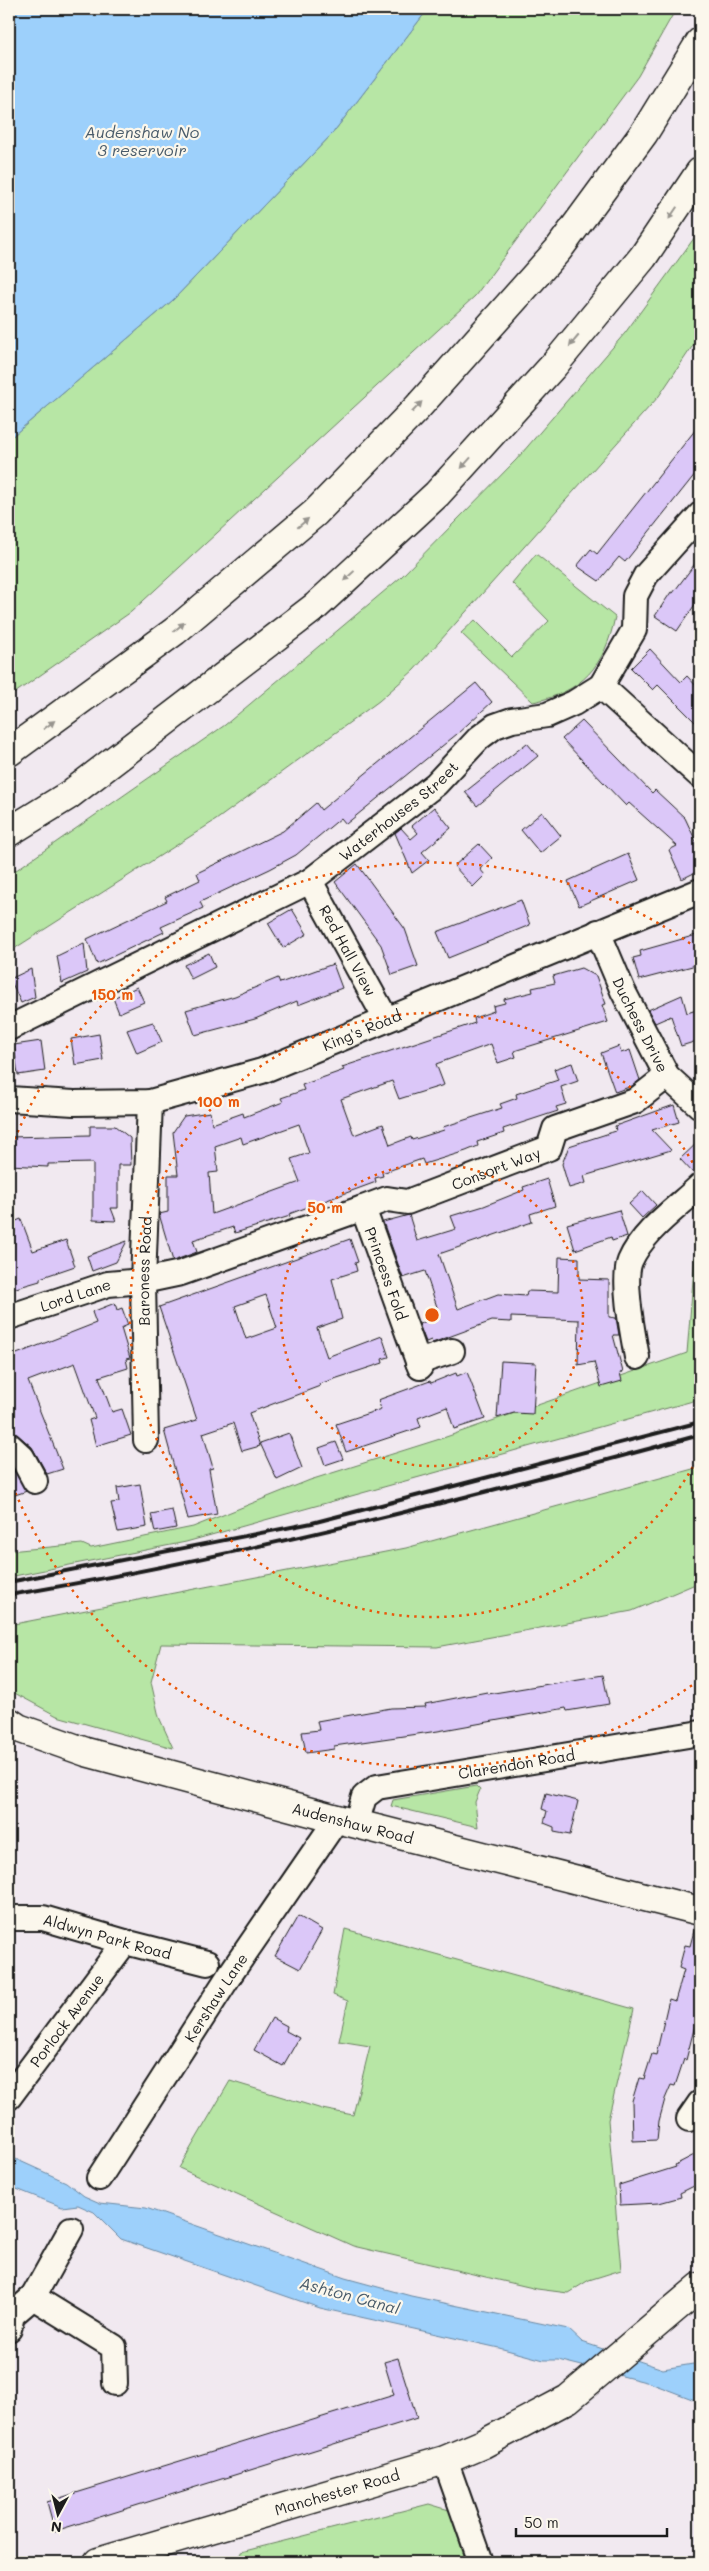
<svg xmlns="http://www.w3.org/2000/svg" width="709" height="2571" font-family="Mali,sans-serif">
  <rect width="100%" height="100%" fill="#f1e9f0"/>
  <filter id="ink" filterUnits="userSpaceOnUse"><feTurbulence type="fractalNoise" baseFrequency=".02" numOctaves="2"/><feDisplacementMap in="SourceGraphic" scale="10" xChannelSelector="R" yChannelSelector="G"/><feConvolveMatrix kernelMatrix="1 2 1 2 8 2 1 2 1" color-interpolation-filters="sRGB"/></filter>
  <g filter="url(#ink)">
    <g fill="#b7e6a5" stroke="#6a8160">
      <path d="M 428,9 L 676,9 L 638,76 L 475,296 L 131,612 L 9,697 L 9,439 L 173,300 L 332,134 Z"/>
      <path d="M 700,230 L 700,335 L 659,396 L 414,670 L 379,701 L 216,820 L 9,952 L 9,875 L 225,725 L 400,578 L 516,460 L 625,333 Z"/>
      <path d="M 536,554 L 615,617 C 605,666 582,692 533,702 L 461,633 L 475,620 L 512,657 L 549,621 L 512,583 Z"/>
      <path d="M 700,1195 L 700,1399 L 186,1542 L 9,1577 L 9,1551 L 82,1544 L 91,1548 L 193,1527 L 310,1480 L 443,1438 L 687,1353 Z"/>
      <path d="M 700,1467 L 700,1582 L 632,1611 L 437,1647 L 161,1644 L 151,1682 L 159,1717 L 173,1748 L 57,1716 L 9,1690 L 9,1625 L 406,1548 Z"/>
      <path d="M 476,1786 L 480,1790 L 475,1802 L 478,1827 L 391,1806 L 393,1800 Z"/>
      <path d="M 345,1929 L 634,2009 L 608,2120 L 621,2270 L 589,2280 L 568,2293 L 537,2289 L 353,2246 L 179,2168 L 230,2081 L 322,2109 L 353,2115 L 370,2046 L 339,2041 L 348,2001 L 333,1995 Z"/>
      <path d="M 429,2504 L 449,2510 L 466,2562 L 239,2562 L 241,2552 Z"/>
    </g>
    <g fill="#9dd0fb" stroke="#6988a2">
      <path d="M 9,9 L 428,9 L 332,134 L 173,300 L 9,439 Z"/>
      <path d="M 9,2156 L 66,2182 L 84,2196 L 100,2203 L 146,2208 L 345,2278 L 411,2296 L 568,2329 L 582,2342 L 663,2369 L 693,2364 L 700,2366 L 700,2402 L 650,2383 L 558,2360 L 544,2360 L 499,2348 L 320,2308 L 121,2239 L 94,2212 L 78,2205 L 62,2207 L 9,2186 Z"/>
    </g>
    <g fill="#dbc7f8" stroke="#1c1c1c" fill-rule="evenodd">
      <path d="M 700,424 L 700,468 L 625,562 L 619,557 L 599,581 L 577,566 L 591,549 L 597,554 Z"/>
      <path d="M 700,557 L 700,597 L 677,631 L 655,616 L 671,592 L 673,593 Z"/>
      <path d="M 650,649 L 681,682 L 687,676 L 700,690 L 700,727 L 658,685 L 653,690 L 631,668 Z"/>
      <path d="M 476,683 L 492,702 L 457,734 L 346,824 L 341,818 L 296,855 L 270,869 L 200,902 L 203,908 L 161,927 L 164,932 L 97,964 L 87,939 L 167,901 L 165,897 L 200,880 L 197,873 L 283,831 L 316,803 L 321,810 Z"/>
      <path d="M 582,721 L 652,793 L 655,790 L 685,818 L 700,850 L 700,870 L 682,879 L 669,850 L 677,846 L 629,803 L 626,806 L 562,739 Z"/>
      <path d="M 527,743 L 538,756 L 477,806 L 465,792 Z"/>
      <path d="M 434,807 L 451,828 L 422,852 L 429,860 L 412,873 L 395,833 L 401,828 L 411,839 L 418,833 L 412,826 Z"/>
      <path d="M 542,812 L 561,836 L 540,853 L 521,830 Z"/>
      <path d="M 479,844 L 492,858 L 480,869 L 485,875 L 473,887 L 454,866 Z"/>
      <path d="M 628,854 L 639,880 L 579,906 L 568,881 Z"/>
      <path d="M 357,864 L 405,929 L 418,966 L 392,975 L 381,945 L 335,882 Z"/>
      <path d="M 521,900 L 530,925 L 448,958 L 437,932 Z"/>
      <path d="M 292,909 L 307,934 L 283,948 L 268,923 Z"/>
      <path d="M 700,934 L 700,964 L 639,980 L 633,958 L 641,956 L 640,951 Z"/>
      <path d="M 84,943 L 87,972 L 62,983 L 57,956 Z"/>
      <path d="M 209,953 L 215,967 L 191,979 L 184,965 Z"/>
      <path d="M 333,964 L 342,988 L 298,1005 L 297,1001 L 255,1019 L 195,1035 L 186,1010 L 235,996 L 278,978 L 280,983 Z"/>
      <path d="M 581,968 L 596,976 L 606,1004 L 602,1005 L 608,1022 L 514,1051 L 516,1057 L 498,1063 L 491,1044 L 436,1064 L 444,1085 L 399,1099 L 392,1081 L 341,1099 L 354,1135 L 383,1124 L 390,1145 L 411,1137 L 412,1140 L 444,1130 L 443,1127 L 502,1108 L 500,1104 L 517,1098 L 516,1094 L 558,1080 L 554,1069 L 572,1063 L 578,1081 L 561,1087 L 566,1104 L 556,1107 L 558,1111 L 503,1129 L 504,1133 L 477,1142 L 478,1146 L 466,1151 L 424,1164 L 422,1159 L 382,1173 L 383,1176 L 375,1178 L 376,1182 L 289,1214 L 290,1216 L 235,1233 L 233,1227 L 193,1240 L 197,1252 L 173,1261 L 159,1214 L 168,1212 L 168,1175 L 178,1175 L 173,1132 L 184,1116 L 210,1112 L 212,1124 L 243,1113 L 244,1117 L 283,1102 L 281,1098 L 304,1090 L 302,1085 L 344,1070 L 342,1067 L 475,1023 L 474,1018 L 494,1011 L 493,1006 L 505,1003 L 504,999 L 533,992 L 532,988 L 555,983 L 553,976 ZM 299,1124 L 309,1153 L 291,1159 L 300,1182 L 212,1214 L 209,1173 L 218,1172 L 215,1146 L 241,1137 L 243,1144 Z"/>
      <path d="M 31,969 L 35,997 L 21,1003 L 10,979 Z"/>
      <path d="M 137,987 L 144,1002 L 119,1013 L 113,998 Z"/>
      <path d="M 682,995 L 687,1013 L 700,1009 L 700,1040 L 681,1046 L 671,1016 L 655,1023 L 648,1010 Z"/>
      <path d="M 153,1022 L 162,1042 L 137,1053 L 127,1030 Z"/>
      <path d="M 99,1034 L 103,1060 L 75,1065 L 71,1039 Z"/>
      <path d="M 41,1041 L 45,1071 L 18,1075 L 14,1045 Z"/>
      <path d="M 619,1046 L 621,1053 L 630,1050 L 640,1080 L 632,1086 L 615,1092 L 601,1053 Z"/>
      <path d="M 674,1105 L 679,1122 L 652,1130 L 671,1150 L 584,1176 L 586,1183 L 569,1188 L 562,1164 L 569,1146 L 616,1131 L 615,1126 Z"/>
      <path d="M 90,1126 L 115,1126 L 130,1138 L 131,1165 L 118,1165 L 118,1208 L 111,1208 L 116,1221 L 93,1220 L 93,1163 L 48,1164 L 48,1167 L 9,1165 L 9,1137 L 90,1135 Z"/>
      <path d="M 700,1140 L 700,1173 L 694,1174 L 680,1159 Z"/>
      <path d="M 547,1179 L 555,1206 L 530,1214 L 532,1222 L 439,1254 L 458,1309 L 498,1294 L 526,1296 L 527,1291 L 558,1292 L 559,1257 L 579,1258 L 579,1279 L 609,1280 L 609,1317 L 616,1318 L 619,1335 L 613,1335 L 623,1372 L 620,1373 L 622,1381 L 601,1387 L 594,1362 L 578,1365 L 579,1320 L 511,1317 L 511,1322 L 492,1321 L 432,1343 L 431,1340 L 426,1342 L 419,1324 L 440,1316 L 425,1271 L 403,1278 L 383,1222 L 409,1215 L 417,1241 L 456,1229 L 451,1216 L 484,1206 L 524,1190 L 523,1187 Z"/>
      <path d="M 643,1191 L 656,1205 L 642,1218 L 629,1204 Z"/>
      <path d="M 619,1210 L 627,1236 L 612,1241 L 611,1237 L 575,1250 L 567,1224 Z"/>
      <path d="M 21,1219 L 33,1251 L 66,1240 L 75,1266 L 40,1278 L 40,1281 L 9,1290 L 9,1224 Z"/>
      <path d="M 350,1239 L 358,1262 L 355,1263 L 357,1271 L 332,1279 L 342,1319 L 317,1328 L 327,1357 L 382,1336 L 389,1357 L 382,1359 L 383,1363 L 319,1384 L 320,1386 L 249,1413 L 260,1446 L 242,1451 L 233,1423 L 203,1433 L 213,1468 L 209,1469 L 217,1514 L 188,1519 L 164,1430 L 197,1420 L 159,1307 ZM 266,1295 L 277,1328 L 246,1339 L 235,1306 Z"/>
      <path d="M 127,1241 L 116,1262 L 92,1271 L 87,1256 Z"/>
      <path d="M 115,1303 L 117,1310 L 122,1308 L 128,1325 L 121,1328 L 130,1358 L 126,1359 L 128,1368 L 99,1377 L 112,1412 L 122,1409 L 131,1435 L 96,1446 L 89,1420 L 95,1418 L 75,1363 L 28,1381 L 63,1469 L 47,1474 L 32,1447 L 18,1435 L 9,1432 L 9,1357 L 96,1323 L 92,1312 Z"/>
      <path d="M 501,1361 L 536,1363 L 533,1414 L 514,1413 L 497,1418 Z"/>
      <path d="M 467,1372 L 485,1419 L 454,1429 L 447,1407 L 418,1418 L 421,1427 L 346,1452 L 336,1424 L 381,1409 L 378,1400 L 430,1381 L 431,1383 L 456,1373 L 457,1376 Z"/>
      <path d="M 289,1433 L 302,1468 L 277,1480 L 260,1443 Z"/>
      <path d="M 336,1442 L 343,1459 L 325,1465 L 319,1448 Z"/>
      <path d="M 9,1463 L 27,1491 L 9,1497 Z"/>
      <path d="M 140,1484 L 147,1527 L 118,1532 L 111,1503 L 119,1502 L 117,1488 Z"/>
      <path d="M 172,1510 L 176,1528 L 155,1532 L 151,1514 Z"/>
      <path d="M 603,1675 L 609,1704 L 567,1711 L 566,1708 L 438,1731 L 334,1746 L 334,1749 L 306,1753 L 302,1732 L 319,1730 L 317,1721 L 391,1708 L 426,1707 L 425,1704 L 487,1692 L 488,1694 Z"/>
      <path d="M 546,1793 L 578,1801 L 570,1835 L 554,1832 L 554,1827 L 544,1823 L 547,1811 L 542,1809 Z"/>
      <path d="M 298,1916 L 322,1930 L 300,1969 L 275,1956 Z"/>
      <path d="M 695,1927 L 700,1928 L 700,2006 L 686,2060 L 684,2059 L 675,2086 L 671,2085 L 665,2099 L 659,2121 L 657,2140 L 633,2141 L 632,2101 L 639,2078 L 644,2079 L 652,2054 L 656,2055 L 669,1999 L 675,2001 L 684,1970 L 679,1968 L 685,1945 L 690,1946 Z"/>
      <path d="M 272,2018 L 287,2026 L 286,2031 L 299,2038 L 283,2066 L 254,2050 Z"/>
      <path d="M 700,2152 L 700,2183 L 680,2193 L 681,2197 L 659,2203 L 620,2205 L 619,2185 L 676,2167 L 675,2165 Z"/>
      <path d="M 398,2358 L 417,2418 L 55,2531 L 47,2502 L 394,2395 L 384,2362 Z"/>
    </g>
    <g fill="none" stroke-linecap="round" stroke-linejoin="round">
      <g stroke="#1c1c1c" stroke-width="28">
        <g id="minor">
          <path d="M 601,686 L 700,776"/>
          <path id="s1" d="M 310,881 L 386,1019"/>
          <path id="s2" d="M 598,932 L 623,991 L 667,1076 L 700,1106"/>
          <path id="s3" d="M 9,1028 L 310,881 L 436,784 L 479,738 L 495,726 L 512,720 L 547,715 L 574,703 L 601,686 L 634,630 L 635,596 L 646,575 L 700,515"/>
          <path id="s4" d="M 9,1099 L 74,1103 L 150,1102 L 262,1071 L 700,891"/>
          <path id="s5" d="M 363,1208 L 387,1199 L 407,1202 L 549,1148 L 555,1129 L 635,1101 L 667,1076"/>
          <path id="s6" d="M 9,1317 L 108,1284 L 143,1281 L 181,1273 L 363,1208 L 420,1367"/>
          <path d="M 637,1357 C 633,1335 622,1281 630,1261 C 643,1231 677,1208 700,1186"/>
          <path d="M 418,1362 L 452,1351"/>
          <path id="s7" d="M 146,1440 L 143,1281 L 150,1102"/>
          <path d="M 9,1445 L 22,1457 L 35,1481"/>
          <path id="s8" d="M 356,1824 L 364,1797 L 377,1787 L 700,1733"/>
          <path id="s9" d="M 9,1918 L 43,1918 L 125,1942 L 207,1963"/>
          <path id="s10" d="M 9,2097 L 125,1942"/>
          <path d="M 689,2119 L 700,2103"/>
          <path id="s11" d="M 99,2178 L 231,1973 L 337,1819"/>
          <path d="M 33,2297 L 114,2347 L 115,2383"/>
          <path d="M 9,2329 L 12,2315 L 33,2297 L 71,2229"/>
          <path d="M 445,2460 L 481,2562"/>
        </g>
      </g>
      <g stroke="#1c1c1c" stroke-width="31">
        <g id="secondary">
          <path id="s12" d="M 9,1722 L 18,1728 L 86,1752 L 337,1819 L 700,1911"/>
        </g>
      </g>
      <g stroke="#1c1c1c" stroke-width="31">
        <g id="trunk">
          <path id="s13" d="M 98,2562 L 445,2460 L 483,2444 L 568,2399 L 700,2287"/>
        </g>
      </g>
      <g stroke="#1c1c1c" stroke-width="31">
        <g id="motorway">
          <path d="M 9,752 L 175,631 L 315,513 L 417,408 L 558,250 L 644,133 L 700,42"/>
          <path d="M 9,832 L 69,795 L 316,606 L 437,494 L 554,365 L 643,257 L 700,172"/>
        </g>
      </g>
      <use href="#minor" stroke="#fbf7ec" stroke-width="24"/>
      <use href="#secondary" stroke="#fbf7ec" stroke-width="28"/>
      <use href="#trunk" stroke="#fbf7ec" stroke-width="28"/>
      <use href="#motorway" stroke="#fbf7ec" stroke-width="28"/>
      <g stroke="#1c1c1c" stroke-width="4">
        <path d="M 9,1582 L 312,1523 L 700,1422"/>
        <path d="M 9,1595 C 243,1556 472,1497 700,1435"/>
      </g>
    </g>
    <defs><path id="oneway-solid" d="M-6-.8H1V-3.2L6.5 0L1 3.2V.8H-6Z" transform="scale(1.25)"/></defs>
    <g fill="#97948e">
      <use href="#oneway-solid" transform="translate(673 213) rotate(124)"/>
      <use href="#oneway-solid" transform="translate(574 341) rotate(130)"/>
      <use href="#oneway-solid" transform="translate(417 407) rotate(-47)"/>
      <use href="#oneway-solid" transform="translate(466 463) rotate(132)"/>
      <use href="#oneway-solid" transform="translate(303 523) rotate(-40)"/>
      <use href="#oneway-solid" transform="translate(349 576) rotate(137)"/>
      <use href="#oneway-solid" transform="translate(179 627) rotate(-40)"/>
      <use href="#oneway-solid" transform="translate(49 725) rotate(-37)"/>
    </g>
  </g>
  <g fill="none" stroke="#e8590c" stroke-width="2.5" stroke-dasharray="2.5 5">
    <circle cx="432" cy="1315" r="151"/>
    <path d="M700 1454A302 302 0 1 1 700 1176"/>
    <path d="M698 1681A453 453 0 0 1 9 1477M9 1153A453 453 0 0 1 698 949"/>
  </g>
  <g text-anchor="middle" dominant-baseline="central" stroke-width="4.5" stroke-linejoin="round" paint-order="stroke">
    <g font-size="15" fill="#1c1c1c" stroke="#fbf7ec">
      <text stroke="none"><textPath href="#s3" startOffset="448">Waterhouses Street</textPath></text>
      <text stroke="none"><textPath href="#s1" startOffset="79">Red Hall View</textPath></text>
      <text stroke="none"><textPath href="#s2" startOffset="102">Duchess Drive</textPath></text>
      <text stroke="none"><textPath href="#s4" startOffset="365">King's Road</textPath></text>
      <text stroke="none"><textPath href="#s5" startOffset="141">Consort Way</textPath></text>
      <text stroke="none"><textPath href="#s7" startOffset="169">Baroness Road</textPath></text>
      <text stroke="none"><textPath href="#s6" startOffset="441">Princess Fold</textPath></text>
      <text stroke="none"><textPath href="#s6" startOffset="70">Lord Lane</textPath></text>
      <text stroke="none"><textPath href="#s8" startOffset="186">Clarendon Road</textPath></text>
      <text stroke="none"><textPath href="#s12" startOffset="359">Audenshaw Road</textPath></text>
      <text stroke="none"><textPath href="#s9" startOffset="101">Aldwyn Park Road</textPath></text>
      <text stroke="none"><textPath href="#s11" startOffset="215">Kershaw Lane</textPath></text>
      <text stroke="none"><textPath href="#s10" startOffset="96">Porlock Avenue</textPath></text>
      <text stroke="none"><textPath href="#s13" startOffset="249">Manchester Road</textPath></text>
    </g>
    <g font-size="16" font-style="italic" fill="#495b6a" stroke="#fbf7ec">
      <text x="142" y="131">Audenshaw No<tspan x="142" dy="18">3 reservoir</tspan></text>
      <text transform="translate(350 2295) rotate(15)">Ashton Canal</text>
    </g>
  </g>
  <circle cx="432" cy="1315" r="8" fill="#e8590c" stroke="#fbf7ec" stroke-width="2.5"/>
  <g font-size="15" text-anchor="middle" font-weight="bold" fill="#e8590c" stroke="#fbf7ec" stroke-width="4.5" stroke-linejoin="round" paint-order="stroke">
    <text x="112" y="1000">150 m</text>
    <text x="218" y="1107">100 m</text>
    <text x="325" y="1213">50 m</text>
  </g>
  <rect width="709" height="2571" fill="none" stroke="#fbf7ec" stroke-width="30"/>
  <rect x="15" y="15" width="679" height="2541" fill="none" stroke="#1c1c1c" stroke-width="2" filter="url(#ink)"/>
  <g transform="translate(58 2514) rotate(187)" stroke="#fbf7ec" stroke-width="4" paint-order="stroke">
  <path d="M0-4L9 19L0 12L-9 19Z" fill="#1c1c1c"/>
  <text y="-8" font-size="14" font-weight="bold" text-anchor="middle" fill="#1c1c1c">N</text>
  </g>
  <path d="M516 2528v8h151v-8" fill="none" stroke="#1c1c1c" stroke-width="2.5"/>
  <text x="524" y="2528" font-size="15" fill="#1c1c1c" stroke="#fbf7ec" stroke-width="4" paint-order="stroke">50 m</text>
</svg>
